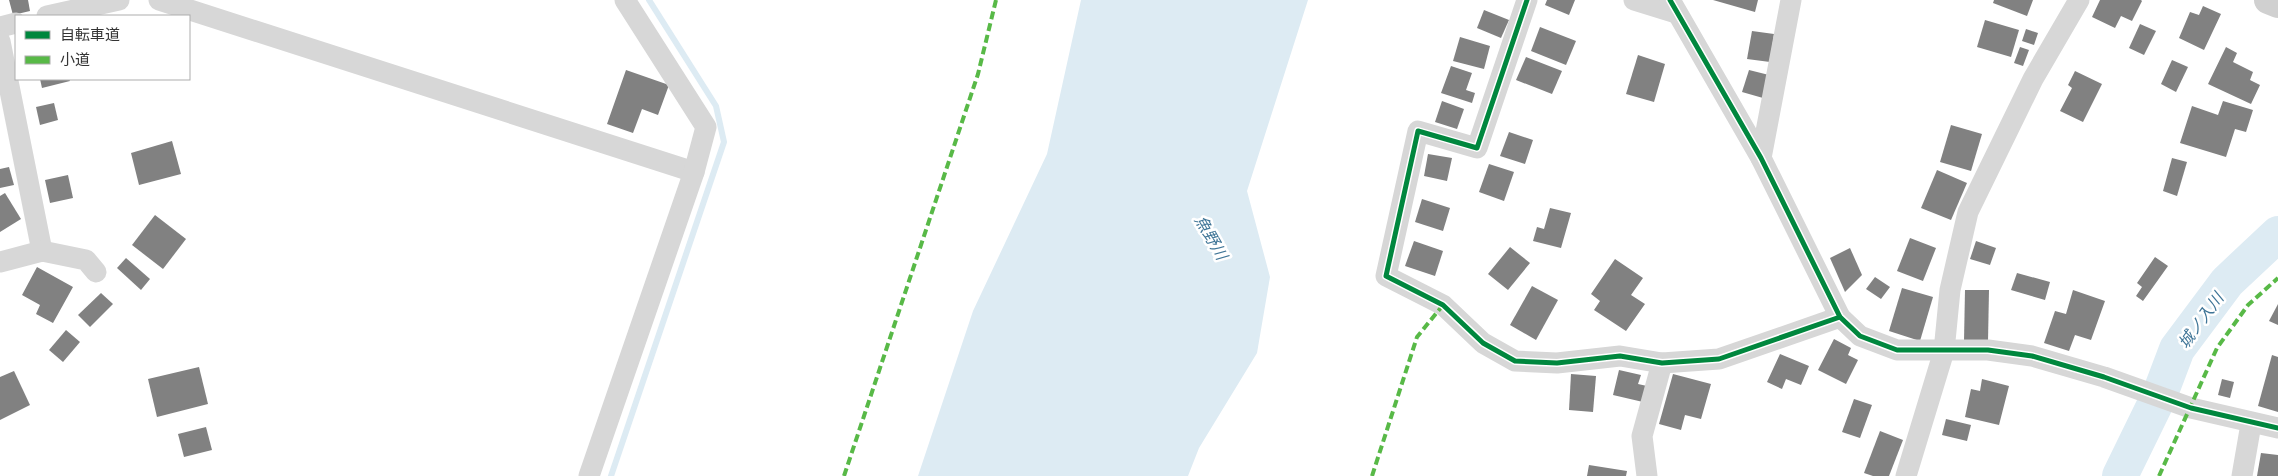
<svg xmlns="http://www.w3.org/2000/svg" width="2278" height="476" font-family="Lato,'Noto Sans JP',sans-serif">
  <rect width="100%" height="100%" fill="#fff"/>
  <path fill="#ddebf3" d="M 1081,0 L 1308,0 L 1247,191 L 1270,277 L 1257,353 L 1199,448 L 1188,476 L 918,476 L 973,311 L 1047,154 Z"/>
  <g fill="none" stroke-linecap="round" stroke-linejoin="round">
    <path stroke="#ddebf3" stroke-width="6" d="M 611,476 L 724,142 L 716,106 L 649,0"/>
    <path stroke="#ddebf3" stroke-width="36" d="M 2120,476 L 2160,394 L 2177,349 L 2227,282 L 2278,234"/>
  </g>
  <g fill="#818181">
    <path d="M 9,0 L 28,0 L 30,11 L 13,15 Z"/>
    <path d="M 1547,0 L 1575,0 L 1569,15 L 1545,5 Z"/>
    <path d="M 1713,0 L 1758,0 L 1755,12 Z"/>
    <path d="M 1994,0 L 2033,0 L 2027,16 L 1993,3 Z"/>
    <path d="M 2100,0 L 2141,0 L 2142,1 L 2132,21 L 2121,16 L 2115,28 L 2092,17 Z"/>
    <path d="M 2203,6 L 2221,14 L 2204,50 L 2179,38 L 2190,12 L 2199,15 Z"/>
    <path d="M 1484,10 L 1509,20 L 1501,38 L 1477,28 Z"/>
    <path d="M 1985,20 L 2019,30 L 2011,57 L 1977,47 Z"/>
    <path d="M 2140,24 L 2156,31 L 2144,55 L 2129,48 Z"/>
    <path d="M 1540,27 L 1576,41 L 1566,65 L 1531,51 Z"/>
    <path d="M 2026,29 L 2038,33 L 2034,45 L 2022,41 Z"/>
    <path d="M 1752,31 L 1774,34 L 1770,62 L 1747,59 Z"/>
    <path d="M 1460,37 L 1490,46 L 1484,69 L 1453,61 Z"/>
    <path d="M 2020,47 L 2029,50 L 2023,66 L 2014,63 Z"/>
    <path d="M 2226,47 L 2237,53 L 2233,62 L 2253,72 L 2250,80 L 2260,85 L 2251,104 L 2208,84 Z"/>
    <path d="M 1638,55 L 1665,64 L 1654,102 L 1626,94 Z"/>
    <path d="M 1526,57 L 1562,71 L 1552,94 L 1516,80 Z"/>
    <path d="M 2172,60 L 2188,67 L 2176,92 L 2161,84 Z"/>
    <path d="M 1451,66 L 1472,73 L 1466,90 L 1475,93 L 1472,103 L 1441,93 Z"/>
    <path d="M 626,70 L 669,85 L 658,115 L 642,109 L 633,133 L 607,124 Z"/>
    <path d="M 1749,70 L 1769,75 L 1763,98 L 1742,92 Z"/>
    <path d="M 2075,71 L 2102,84 L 2083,122 L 2060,111 L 2072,88 L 2068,85 Z"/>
    <path d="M 40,79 L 69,79 L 70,81 L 42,88 Z"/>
    <path d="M 1442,101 L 1464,109 L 1457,129 L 1435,122 Z"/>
    <path d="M 2223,101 L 2253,110 L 2246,132 L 2235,129 L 2226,157 L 2180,143 L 2192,106 L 2218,115 Z"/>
    <path d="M 54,103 L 58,120 L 40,125 L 36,107 Z"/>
    <path d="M 1951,125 L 1982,134 L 1971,171 L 1940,162 Z"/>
    <path d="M 1509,132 L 1533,140 L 1525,164 L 1500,156 Z"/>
    <path d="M 172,141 L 181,174 L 139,185 L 131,153 Z"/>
    <path d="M 1428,154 L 1452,158 L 1447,181 L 1424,176 Z"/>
    <path d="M 2172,158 L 2187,162 L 2177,196 L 2163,191 Z"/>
    <path d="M 1489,164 L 1514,172 L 1504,201 L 1479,192 Z"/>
    <path d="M 9,167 L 14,185 L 0,188 L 0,169 Z"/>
    <path d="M 1937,170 L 1967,183 L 1951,220 L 1921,208 Z"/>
    <path d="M 68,175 L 73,198 L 50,203 L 45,180 Z"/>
    <path d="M 5,193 L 21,219 L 0,232 L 0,196 Z"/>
    <path d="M 1422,199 L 1450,208 L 1443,231 L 1415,222 Z"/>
    <path d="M 1550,208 L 1571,213 L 1561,248 L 1533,241 L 1537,227 L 1544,229 Z"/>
    <path d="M 155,215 L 186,239 L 163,269 L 132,245 Z"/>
    <path d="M 1910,238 L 1936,248 L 1923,281 L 1897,271 Z"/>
    <path d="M 1414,241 L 1443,251 L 1435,276 L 1405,266 Z"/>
    <path d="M 1976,241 L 1996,248 L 1990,265 L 1970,259 Z"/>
    <path d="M 1510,247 L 1530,263 L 1508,290 L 1488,274 Z"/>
    <path d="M 1850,248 L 1862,275 L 1845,292 L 1830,258 Z"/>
    <path d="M 2155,257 L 2168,266 L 2143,301 L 2136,296 L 2142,287 L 2137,283 Z"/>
    <path d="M 126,258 L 150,279 L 141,290 L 117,268 Z"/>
    <path d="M 1615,259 L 1643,278 L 1631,295 L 1645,304 L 1626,331 L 1594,310 L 1600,301 L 1591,294 Z"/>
    <path d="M 37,267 L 73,287 L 53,323 L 36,314 L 40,305 L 22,295 Z"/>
    <path d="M 2017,273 L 2050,282 L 2045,300 L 2011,290 Z"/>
    <path d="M 1875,277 L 1890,287 L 1881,299 L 1866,289 Z"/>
    <path d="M 1532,286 L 1558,300 L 1536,340 L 1510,325 Z"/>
    <path d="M 1902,288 L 1933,297 L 1920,341 L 1889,331 Z"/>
    <path d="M 1965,290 L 1989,290 L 1988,341 L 1964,341 Z"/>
    <path d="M 2073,290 L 2105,301 L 2091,340 L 2075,335 L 2069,351 L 2044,343 L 2055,311 L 2066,314 Z"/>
    <path d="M 101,293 L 113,304 L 90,327 L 78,315 Z"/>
    <path d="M 2278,304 L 2278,325 L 2269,321 Z"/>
    <path d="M 66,330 L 80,342 L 63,362 L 49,350 Z"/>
    <path d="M 1834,339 L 1851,348 L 1848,355 L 1858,360 L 1846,384 L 1818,370 Z"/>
    <path d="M 1780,354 L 1809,366 L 1801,385 L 1786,379 L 1782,389 L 1767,382 Z"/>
    <path d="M 2272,355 L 2278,357 L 2278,412 L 2258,406 Z"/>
    <path d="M 199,367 L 208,404 L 157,417 L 148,379 Z"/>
    <path d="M 1619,370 L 1641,375 L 1638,384 L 1647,386 L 1643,402 L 1613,395 Z"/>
    <path d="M 14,371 L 30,405 L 0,420 L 0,377 Z"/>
    <path d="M 1571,374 L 1596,376 L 1593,412 L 1569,410 Z"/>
    <path d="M 1673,374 L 1711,384 L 1701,419 L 1685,415 L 1681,430 L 1659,424 Z"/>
    <path d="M 1982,379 L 2009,386 L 1999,425 L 1965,417 L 1971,389 L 1980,391 Z"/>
    <path d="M 2222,379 L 2234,382 L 2230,398 L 2218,395 Z"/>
    <path d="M 1854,399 L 1872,405 L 1860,438 L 1842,432 Z"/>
    <path d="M 1946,419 L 1971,425 L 1967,441 L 1942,435 Z"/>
    <path d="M 206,427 L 212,450 L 184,457 L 178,434 Z"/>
    <path d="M 1880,431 L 1903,440 L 1889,476 L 1873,476 L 1864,473 Z"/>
    <path d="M 2261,453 L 2278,455 L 2278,476 L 2257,476 Z"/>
    <path d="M 1589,465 L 1627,471 L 1626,476 L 1587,476 Z"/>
  </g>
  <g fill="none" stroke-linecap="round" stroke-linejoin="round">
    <g stroke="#d7d7d7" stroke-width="21">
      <path d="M 159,0 L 694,172"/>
      <path d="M 1527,0 L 1477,148 L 1418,131 L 1386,276 L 1443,305 L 1483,343 L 1515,361 L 1557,363 L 1620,356 L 1662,363 L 1719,359 L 1840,317"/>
      <path d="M 1634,0 L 1676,13"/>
      <path d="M 1670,0 L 1761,158 L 1840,317 L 1860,336 L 1897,350 L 1988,350 L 2032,356 L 2104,377 L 2191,408 L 2278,428"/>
      <path d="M 47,16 L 119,0"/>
      <path d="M 0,27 L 16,23"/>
      <path d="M 0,41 L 42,251"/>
      <path d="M 1761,158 L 1791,0"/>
      <path d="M 0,262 L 42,251 L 86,260 L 96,272"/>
      <path d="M 589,476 L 694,172 L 706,127 L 625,0"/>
      <path d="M 1647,476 L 1642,436 L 1662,363"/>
      <path d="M 1906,476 L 1944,351 L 1950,290 L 1968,212 L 2033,79 L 2079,0"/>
      <path d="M 2242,476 L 2251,424"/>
    </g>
    <path stroke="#d0d0d0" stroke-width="28" d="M 2268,0 L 2278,4"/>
    <g stroke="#58b947" stroke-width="4" stroke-dasharray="8 4" stroke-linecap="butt">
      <path d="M 844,476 L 978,74 L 996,0"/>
      <path d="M 1372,476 L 1417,337 L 1443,305"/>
      <path d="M 2159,476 L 2217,348 L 2248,305 L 2278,278"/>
    </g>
    <g stroke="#fff" stroke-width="8">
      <g id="cycleway">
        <path d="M 1527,0 L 1477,148 L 1418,131 L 1386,276 L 1443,305 L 1483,343 L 1515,361 L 1557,363 L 1620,356 L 1662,363 L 1719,359 L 1840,317"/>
        <path d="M 1670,0 L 1761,158 L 1840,317 L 1860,336 L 1897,350 L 1988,350 L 2032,356 L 2104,377 L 2191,408 L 2278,428"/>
      </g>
    </g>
    <use href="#cycleway" stroke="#00873e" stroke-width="5"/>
  </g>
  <g text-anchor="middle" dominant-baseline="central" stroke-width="5" stroke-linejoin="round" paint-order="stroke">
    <g font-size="16" font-style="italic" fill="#3f7597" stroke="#fff">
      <text transform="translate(1212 237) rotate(60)">魚野川</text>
      <text transform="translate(2200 320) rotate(-54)">城ノ入川</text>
    </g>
  </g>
  <rect x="15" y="15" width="175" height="65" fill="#ffffff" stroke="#adadad"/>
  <rect x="25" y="31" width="25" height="8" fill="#00873e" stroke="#adadad"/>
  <text x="60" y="40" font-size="15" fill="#333333">自転車道</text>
  <rect x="25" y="56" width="25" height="8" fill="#58b947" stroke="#adadad"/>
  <text x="60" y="65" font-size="15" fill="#333333">小道</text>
</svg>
